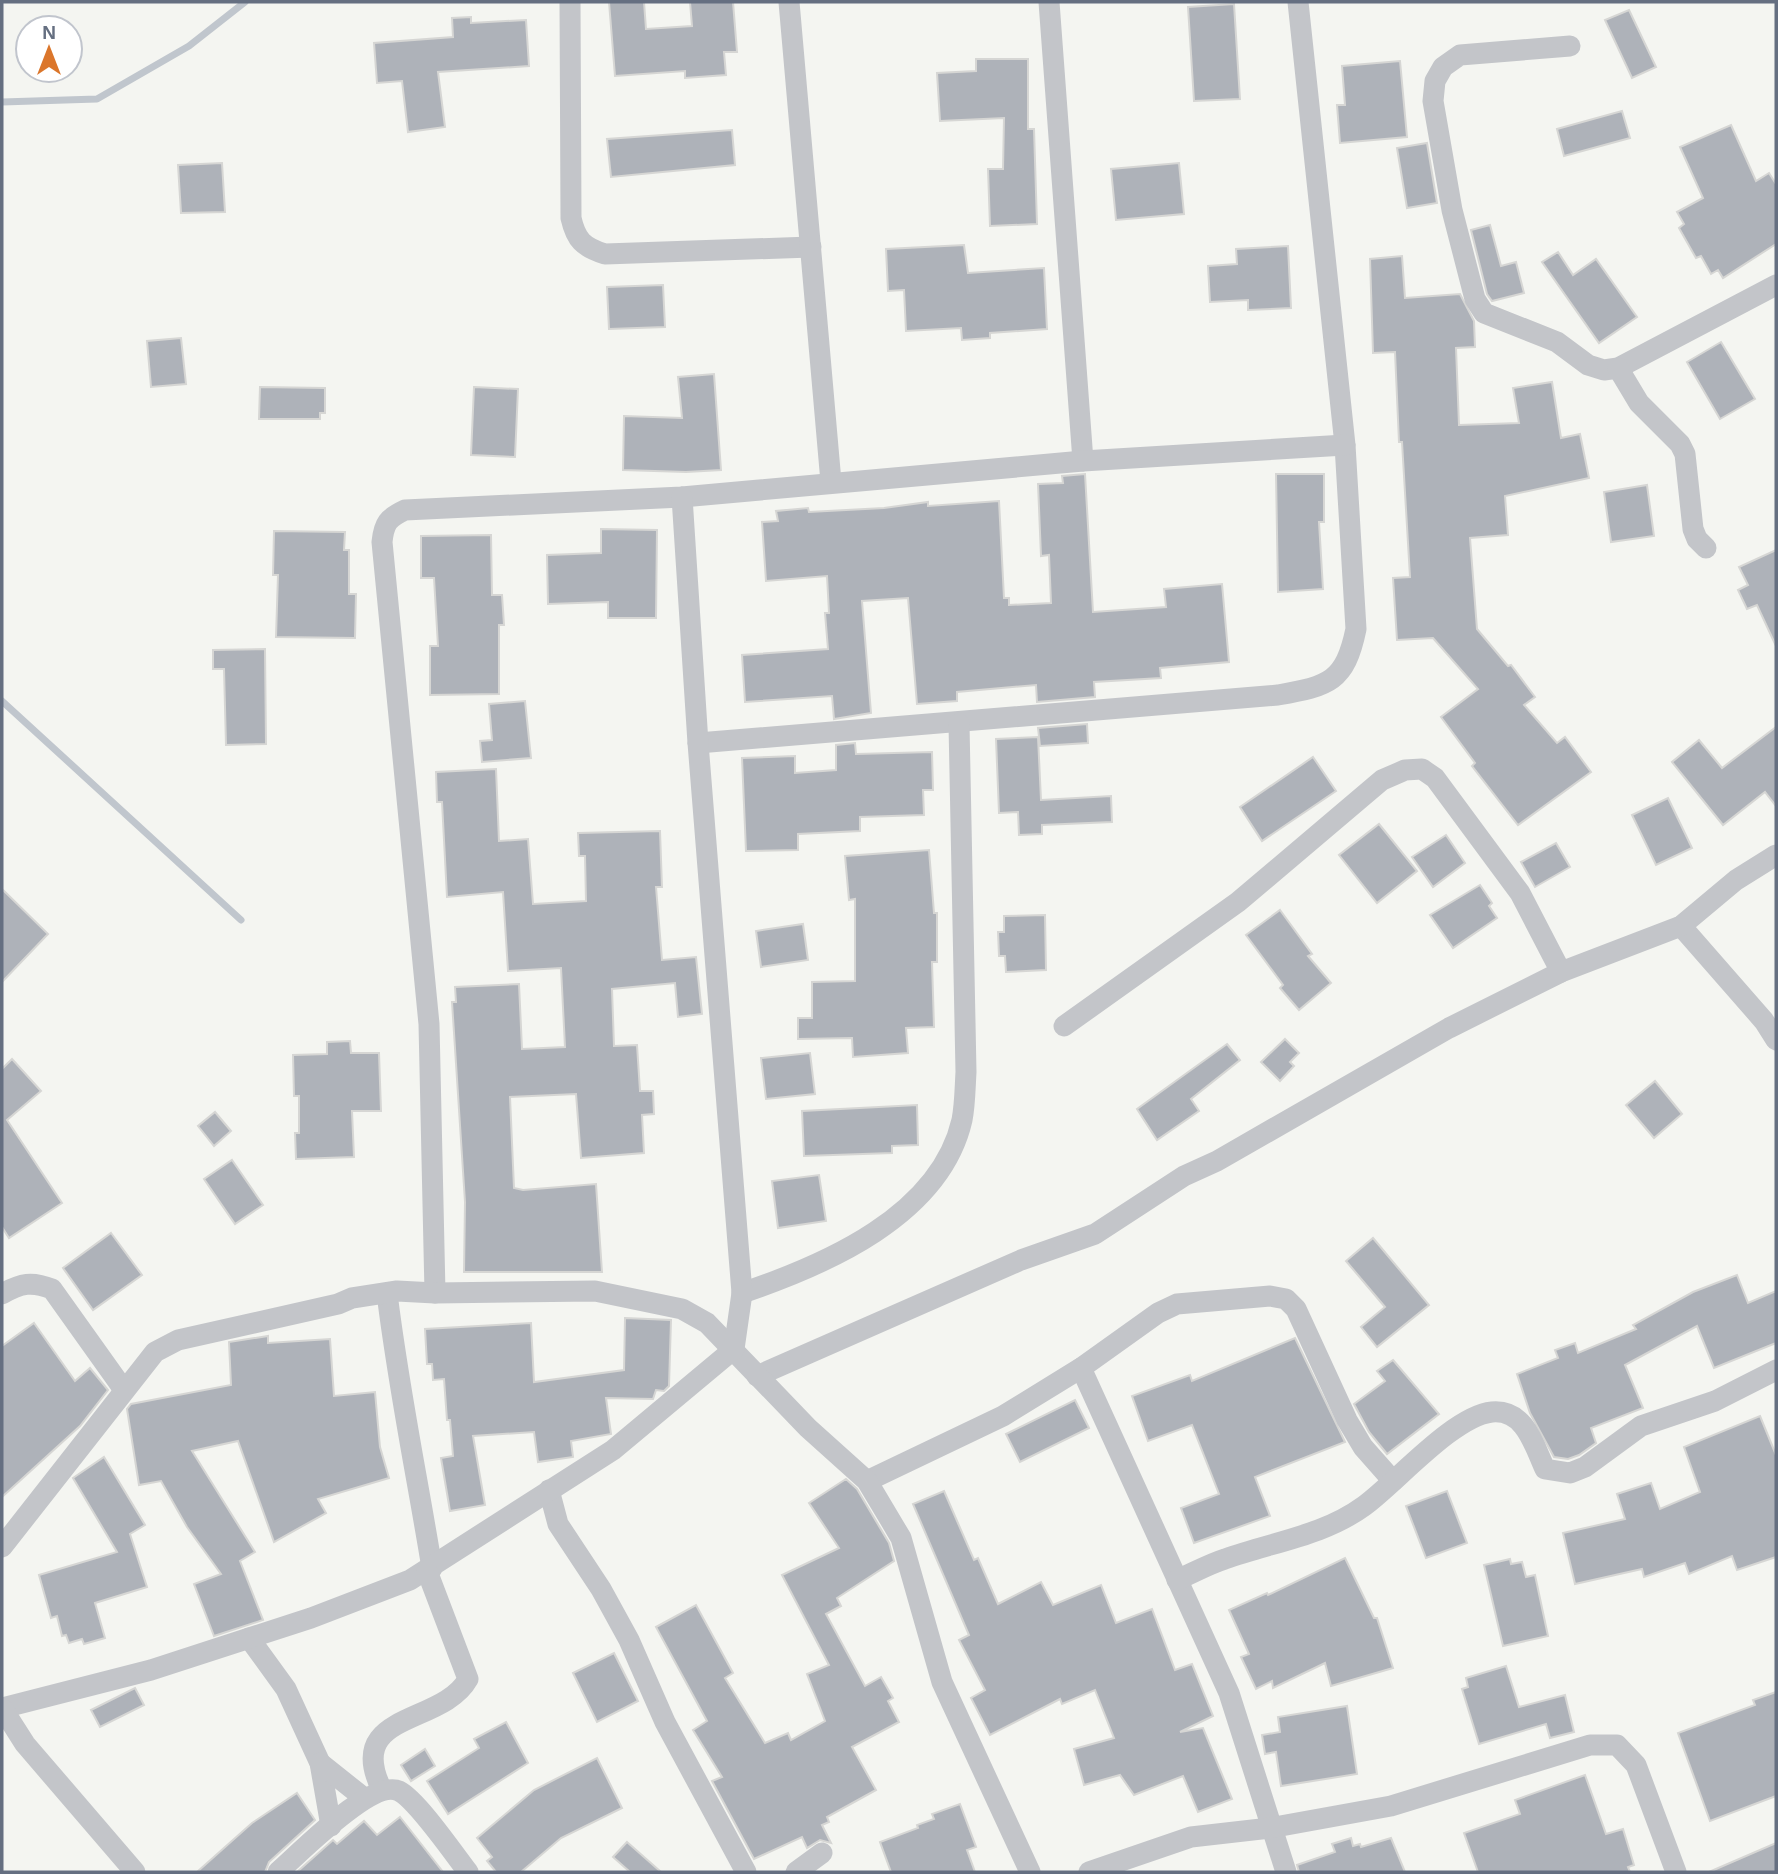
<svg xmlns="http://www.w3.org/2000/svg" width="1778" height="1874" font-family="Arial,sans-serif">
  <rect width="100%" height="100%" fill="#f4f5f1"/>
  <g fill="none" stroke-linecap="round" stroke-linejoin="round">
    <g stroke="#c0c6cd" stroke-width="7">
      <path d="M 2,102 L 97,99 L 189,46 L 245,2"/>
      <path d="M 2,701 L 241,920"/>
    </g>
  </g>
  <g fill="#aeb2b9" stroke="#d6d6d4" stroke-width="2">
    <path d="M 609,2 L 644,2 L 646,29 L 692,26 L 690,2 L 733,2 L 737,52 L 724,52 L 726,75 L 685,78 L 685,71 L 615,76 Z"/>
    <path d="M 1234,4 L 1240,99 L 1194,101 L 1188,7 Z"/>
    <path d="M 1629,10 L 1656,67 L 1632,78 L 1605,20 Z"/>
    <path d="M 471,17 L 471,23 L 526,20 L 529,66 L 438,72 L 445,127 L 408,132 L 402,81 L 377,83 L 374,43 L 453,37 L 452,18 Z"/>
    <path d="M 976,59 L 1028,59 L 1028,129 L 1034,129 L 1037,224 L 990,226 L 988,169 L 1003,169 L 1004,118 L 940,121 L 937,73 L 976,71 Z"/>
    <path d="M 1400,61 L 1407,137 L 1340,143 L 1337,105 L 1345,105 L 1342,66 Z"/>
    <path d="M 1622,111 L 1630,138 L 1564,156 L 1557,129 Z"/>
    <path d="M 1731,125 L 1756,181 L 1769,173 L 1776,184 L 1776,244 L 1723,278 L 1718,270 L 1711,274 L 1701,256 L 1696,258 L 1679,228 L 1684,224 L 1677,212 L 1703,198 L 1680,147 Z"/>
    <path d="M 732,130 L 735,165 L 611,177 L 607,139 Z"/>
    <path d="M 1427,143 L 1437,203 L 1407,208 L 1397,148 Z"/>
    <path d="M 222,163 L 225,212 L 181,213 L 178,165 Z"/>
    <path d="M 1179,163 L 1184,214 L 1116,220 L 1111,169 Z"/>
    <path d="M 1490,225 L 1501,266 L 1516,262 L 1524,293 L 1492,301 L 1487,294 L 1471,230 Z"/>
    <path d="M 964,245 L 968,273 L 1044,268 L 1047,329 L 990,333 L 990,338 L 962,340 L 961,328 L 906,331 L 904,290 L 888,291 L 886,249 Z"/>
    <path d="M 1288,246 L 1291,308 L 1248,310 L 1248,300 L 1210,302 L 1208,266 L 1237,264 L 1236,249 Z"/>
    <path d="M 1558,252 L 1573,275 L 1596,259 L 1637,317 L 1599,343 L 1542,262 Z"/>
    <path d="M 1402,256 L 1405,298 L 1460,294 L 1474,321 L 1475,347 L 1456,348 L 1459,425 L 1519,423 L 1513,388 L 1552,382 L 1561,438 L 1580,434 L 1589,478 L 1505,496 L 1508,535 L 1470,538 L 1477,629 L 1508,666 L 1511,665 L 1535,697 L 1524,705 L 1557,743 L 1565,737 L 1591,772 L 1518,825 L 1472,766 L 1475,763 L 1441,717 L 1478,689 L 1433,638 L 1397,640 L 1393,578 L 1410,577 L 1402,442 L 1399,442 L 1395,352 L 1373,353 L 1370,259 Z"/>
    <path d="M 663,285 L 665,327 L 609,329 L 607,287 Z"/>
    <path d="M 181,338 L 186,384 L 151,387 L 147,341 Z"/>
    <path d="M 1721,342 L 1755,399 L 1720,419 L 1687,362 Z"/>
    <path d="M 714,374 L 721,470 L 686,472 L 623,470 L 624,416 L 682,418 L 678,377 Z"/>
    <path d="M 260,387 L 325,388 L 325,413 L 320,413 L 320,419 L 259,419 Z"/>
    <path d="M 474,387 L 518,389 L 515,457 L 471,455 Z"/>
    <path d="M 1085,474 L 1093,612 L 1166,607 L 1164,589 L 1222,584 L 1229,662 L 1160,668 L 1161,678 L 1094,682 L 1095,697 L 1037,702 L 1036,685 L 957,692 L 957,701 L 917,704 L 908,598 L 862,601 L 871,713 L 834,719 L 832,696 L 745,702 L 742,655 L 828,649 L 825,613 L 829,613 L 827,576 L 766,581 L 762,522 L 778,521 L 776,511 L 808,508 L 809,512 L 884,508 L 928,502 L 928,506 L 999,501 L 1004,598 L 1009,598 L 1009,605 L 1051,603 L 1049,555 L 1041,556 L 1038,484 L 1063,483 L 1062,476 Z"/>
    <path d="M 1276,474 L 1324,474 L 1324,522 L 1319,522 L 1323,589 L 1278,592 Z"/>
    <path d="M 1647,485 L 1654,536 L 1611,542 L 1604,492 Z"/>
    <path d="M 601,529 L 657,530 L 656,618 L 608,618 L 608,602 L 548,604 L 547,555 L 601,553 Z"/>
    <path d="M 274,531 L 345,532 L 344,550 L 349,550 L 349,594 L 356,594 L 355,638 L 276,637 L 278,575 L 273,575 Z"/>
    <path d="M 491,535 L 492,595 L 502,595 L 504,625 L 499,625 L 499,694 L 430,695 L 430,646 L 438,646 L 434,578 L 421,578 L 421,536 Z"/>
    <path d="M 1776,550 L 1776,646 L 1757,605 L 1747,609 L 1738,590 L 1748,585 L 1739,567 Z"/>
    <path d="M 265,649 L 266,744 L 226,745 L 224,669 L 213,669 L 213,650 Z"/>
    <path d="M 525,701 L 531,758 L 482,762 L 480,741 L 492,740 L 489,704 Z"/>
    <path d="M 1087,724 L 1088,743 L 1040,746 L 1038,728 Z"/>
    <path d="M 1776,727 L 1776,806 L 1765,792 L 1723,825 L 1672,762 L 1699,740 L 1722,768 Z"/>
    <path d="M 1038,737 L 1041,800 L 1111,796 L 1112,822 L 1042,825 L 1042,834 L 1019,835 L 1018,812 L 999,813 L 996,739 Z"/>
    <path d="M 855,743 L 856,754 L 932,752 L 933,790 L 923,790 L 924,815 L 860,817 L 860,831 L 798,834 L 798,850 L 746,851 L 742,758 L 795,756 L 795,773 L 836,770 L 836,745 Z"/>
    <path d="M 1313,757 L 1336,791 L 1262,841 L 1240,807 Z"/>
    <path d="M 496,769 L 499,841 L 528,839 L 533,904 L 586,901 L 585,856 L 579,856 L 578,833 L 660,831 L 662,887 L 656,887 L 662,960 L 696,957 L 702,1014 L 678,1017 L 675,983 L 612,989 L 614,1046 L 637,1045 L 640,1091 L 653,1091 L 654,1114 L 642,1115 L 644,1153 L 581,1158 L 576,1094 L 510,1097 L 514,1188 L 523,1190 L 596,1184 L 602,1272 L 464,1272 L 465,1202 L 452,1002 L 456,1002 L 455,987 L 519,984 L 522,1049 L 565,1047 L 561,968 L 508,971 L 503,892 L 447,897 L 442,802 L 437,802 L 436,772 Z"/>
    <path d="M 1668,798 L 1692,848 L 1656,865 L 1632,815 Z"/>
    <path d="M 1379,824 L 1417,871 L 1377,903 L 1339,855 Z"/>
    <path d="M 1446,835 L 1465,863 L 1433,887 L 1412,857 Z"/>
    <path d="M 1556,843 L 1570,867 L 1535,887 L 1521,862 Z"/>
    <path d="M 929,850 L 934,913 L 937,913 L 937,962 L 932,962 L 934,1027 L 906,1028 L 908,1053 L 853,1057 L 852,1038 L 798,1039 L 798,1018 L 812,1018 L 812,982 L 855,981 L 855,899 L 849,900 L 845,856 Z"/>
    <path d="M 1480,885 L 1492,903 L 1489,906 L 1497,918 L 1453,948 L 1430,915 Z"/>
    <path d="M 2,889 L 48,934 L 2,982 Z"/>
    <path d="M 1280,910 L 1312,954 L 1308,956 L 1331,983 L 1299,1010 L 1280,988 L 1283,985 L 1246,935 Z"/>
    <path d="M 1045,915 L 1046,970 L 1006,972 L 1005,956 L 999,956 L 998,932 L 1004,932 L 1004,916 Z"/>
    <path d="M 803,924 L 808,960 L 761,967 L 756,931 Z"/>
    <path d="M 1285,1039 L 1299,1053 L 1290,1062 L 1294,1066 L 1280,1081 L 1261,1062 Z"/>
    <path d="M 350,1041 L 351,1053 L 379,1053 L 381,1111 L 352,1111 L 354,1157 L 296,1159 L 295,1133 L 299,1133 L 299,1096 L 294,1096 L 293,1055 L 327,1054 L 327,1042 Z"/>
    <path d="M 1227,1044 L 1240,1060 L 1191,1099 L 1199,1111 L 1157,1140 L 1137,1109 Z"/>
    <path d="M 810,1053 L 815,1094 L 766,1099 L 761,1058 Z"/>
    <path d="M 12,1059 L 41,1091 L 7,1120 L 62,1203 L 9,1238 L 2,1227 L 2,1069 Z"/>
    <path d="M 1655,1081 L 1682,1114 L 1654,1138 L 1626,1105 Z"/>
    <path d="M 917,1105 L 918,1145 L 892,1146 L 892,1153 L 804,1156 L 802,1111 Z"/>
    <path d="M 215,1112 L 231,1131 L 214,1146 L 198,1126 Z"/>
    <path d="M 232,1160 L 263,1205 L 235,1224 L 204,1179 Z"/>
    <path d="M 819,1175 L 826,1221 L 778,1228 L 772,1181 Z"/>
    <path d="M 111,1233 L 142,1275 L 93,1310 L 63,1268 Z"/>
    <path d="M 1373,1238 L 1429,1305 L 1377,1347 L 1361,1327 L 1385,1307 L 1346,1261 Z"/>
    <path d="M 1737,1275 L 1748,1303 L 1776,1291 L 1776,1343 L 1714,1368 L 1697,1326 L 1625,1365 L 1643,1408 L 1591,1428 L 1596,1443 L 1579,1455 L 1568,1459 L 1554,1457 L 1530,1413 L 1517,1374 L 1558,1358 L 1555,1350 L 1575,1343 L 1578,1353 L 1636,1329 L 1633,1325 L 1693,1292 Z"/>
    <path d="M 625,1318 L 671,1320 L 669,1386 L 664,1391 L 656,1390 L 653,1399 L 606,1398 L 611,1434 L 571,1441 L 573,1457 L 538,1462 L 534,1432 L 473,1436 L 485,1505 L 450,1511 L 441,1458 L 453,1456 L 450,1420 L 447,1420 L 444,1379 L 433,1380 L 432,1364 L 427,1364 L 425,1329 L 531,1323 L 534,1382 L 624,1370 Z"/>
    <path d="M 34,1323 L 75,1381 L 90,1368 L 108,1390 L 80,1426 L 2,1497 L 2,1346 Z"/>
    <path d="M 268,1336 L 268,1343 L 330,1339 L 334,1396 L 375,1392 L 380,1447 L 389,1478 L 318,1499 L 326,1513 L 274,1542 L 238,1441 L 192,1451 L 255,1552 L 240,1561 L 263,1620 L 214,1636 L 194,1584 L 221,1574 L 187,1527 L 161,1481 L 139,1485 L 127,1409 L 131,1404 L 231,1385 L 229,1342 Z"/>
    <path d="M 1295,1338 L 1345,1442 L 1255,1477 L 1270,1516 L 1194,1543 L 1181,1508 L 1219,1494 L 1192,1425 L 1148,1441 L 1132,1396 L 1190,1375 L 1192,1381 Z"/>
    <path d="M 1393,1360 L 1439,1414 L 1387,1454 L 1369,1432 L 1354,1404 L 1385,1381 L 1377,1371 Z"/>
    <path d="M 1075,1400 L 1089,1428 L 1020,1462 L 1006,1434 Z"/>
    <path d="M 1760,1416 L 1776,1455 L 1776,1557 L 1737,1570 L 1732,1556 L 1689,1574 L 1685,1563 L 1644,1577 L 1642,1569 L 1575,1584 L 1563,1533 L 1625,1519 L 1617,1494 L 1651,1483 L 1660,1509 L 1700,1492 L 1684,1447 Z"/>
    <path d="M 104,1457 L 145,1525 L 130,1534 L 147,1587 L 95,1603 L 105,1638 L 84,1644 L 82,1639 L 69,1643 L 66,1635 L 62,1636 L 57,1616 L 51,1618 L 39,1575 L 117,1552 L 73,1478 Z"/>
    <path d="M 846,1479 L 857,1489 L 889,1543 L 894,1561 L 837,1598 L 841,1606 L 826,1614 L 865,1686 L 881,1677 L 893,1698 L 888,1701 L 899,1722 L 852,1747 L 876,1790 L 827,1817 L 829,1822 L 822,1825 L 831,1843 L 820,1840 L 807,1848 L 802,1837 L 754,1859 L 712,1781 L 722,1777 L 693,1730 L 707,1721 L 656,1627 L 696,1605 L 733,1673 L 725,1678 L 765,1743 L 788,1733 L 791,1740 L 825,1721 L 807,1674 L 829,1665 L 782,1575 L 839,1548 L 809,1503 Z"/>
    <path d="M 944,1491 L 974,1560 L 978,1558 L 998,1604 L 1041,1582 L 1053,1605 L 1101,1585 L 1116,1623 L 1152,1609 L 1175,1670 L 1192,1664 L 1213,1716 L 1180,1732 L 1203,1728 L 1232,1799 L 1198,1812 L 1183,1776 L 1134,1795 L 1120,1775 L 1084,1785 L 1074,1749 L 1114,1738 L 1095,1690 L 1062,1704 L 1060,1699 L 990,1735 L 971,1698 L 985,1690 L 959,1640 L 969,1635 L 913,1504 Z"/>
    <path d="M 1447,1491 L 1467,1543 L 1426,1558 L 1406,1506 Z"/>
    <path d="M 1345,1558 L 1374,1618 L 1377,1618 L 1393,1668 L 1331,1686 L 1325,1663 L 1273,1688 L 1272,1681 L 1256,1689 L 1241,1657 L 1249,1654 L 1229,1610 L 1267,1593 L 1268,1595 Z"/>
    <path d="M 1510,1559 L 1511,1564 L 1522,1562 L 1526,1577 L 1535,1575 L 1548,1636 L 1503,1646 L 1484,1565 Z"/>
    <path d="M 614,1653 L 638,1701 L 597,1722 L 573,1673 Z"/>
    <path d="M 1506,1666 L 1519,1707 L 1565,1695 L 1574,1732 L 1550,1738 L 1546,1724 L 1479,1744 L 1462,1689 L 1468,1687 L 1466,1678 Z"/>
    <path d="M 135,1688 L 144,1705 L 100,1727 L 91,1710 Z"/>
    <path d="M 1776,1692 L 1776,1796 L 1710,1821 L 1678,1733 L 1755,1705 L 1753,1700 Z"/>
    <path d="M 1347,1706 L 1357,1774 L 1281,1786 L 1276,1752 L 1265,1754 L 1262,1735 L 1280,1732 L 1278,1717 Z"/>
    <path d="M 506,1722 L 528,1763 L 448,1814 L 427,1781 L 479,1748 L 474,1739 Z"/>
    <path d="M 425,1749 L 435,1766 L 411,1781 L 401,1765 Z"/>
    <path d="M 597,1758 L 622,1808 L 561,1838 L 521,1872 L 496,1872 L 487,1861 L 492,1857 L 477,1838 L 534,1790 Z"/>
    <path d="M 1585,1775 L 1606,1834 L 1623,1829 L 1634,1865 L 1628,1867 L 1630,1872 L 1478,1872 L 1464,1833 L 1520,1814 L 1515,1800 Z"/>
    <path d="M 297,1793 L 315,1820 L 269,1862 L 265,1872 L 197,1872 L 252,1823 Z"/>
    <path d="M 960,1804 L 976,1847 L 967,1850 L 975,1872 L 891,1872 L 880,1842 L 918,1828 L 917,1825 L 934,1819 L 932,1814 Z"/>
    <path d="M 400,1817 L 443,1872 L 297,1872 L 333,1840 L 337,1844 L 364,1821 L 377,1835 Z"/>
    <path d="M 1351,1838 L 1353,1846 L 1360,1844 L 1361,1847 L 1391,1838 L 1405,1872 L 1299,1872 L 1297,1865 L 1335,1852 L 1332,1844 Z"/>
    <path d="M 627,1842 L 661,1872 L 630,1872 L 613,1857 Z"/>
    <path d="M 1776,1843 L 1776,1872 L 1709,1872 Z"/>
  </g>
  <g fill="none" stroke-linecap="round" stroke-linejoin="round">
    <g stroke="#c3c5c9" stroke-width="21">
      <path d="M 570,2 L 571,218 C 576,240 583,247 605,254 L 811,247"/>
      <path d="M 789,2 L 831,482"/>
      <path d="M 1049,2 L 1083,461"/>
      <path d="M 1570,46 L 1460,55 L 1443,67 L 1435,81 L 1433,101 L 1452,210 L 1475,299 L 1484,313 L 1557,342 L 1588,365 L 1604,370 L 1618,368 L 1776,285"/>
      <path d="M 1618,368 L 1639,403 L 1680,444 L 1685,454 L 1693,529 L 1697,539 L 1706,548"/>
      <path d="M 698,743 L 1278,695 C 1329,686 1345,682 1356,629 L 1345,445 L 1298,2"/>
      <path d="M 1681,926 L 1764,1021 L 1776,1040"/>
      <path d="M 1064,1026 L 1238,902 L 1382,780 L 1405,770 L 1422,769 L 1435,778 L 1520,893 L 1561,972"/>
      <path d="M 387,1293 C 398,1385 417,1476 432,1568"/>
      <path d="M 435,1293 L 429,1024 L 382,542 C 384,523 388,518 405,510 L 682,497 L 1083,461 L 1345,445"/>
      <path d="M 742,1293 C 825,1265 940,1216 962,1120 C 965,1105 965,1088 966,1072 L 959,724"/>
      <path d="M 2,1294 C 21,1283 32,1281 52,1289 L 124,1390"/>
      <path d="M 1081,1368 L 1229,1693 L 1286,1872"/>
      <path d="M 757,1376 L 1021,1260 L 1095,1234 L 1184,1176 L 1217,1161 L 1449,1028 L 1561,972 L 1681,926 L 1736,880 L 1776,855"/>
      <path d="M 867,1481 L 1003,1416 L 1081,1368 L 1158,1313 L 1177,1304 L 1270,1296 L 1286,1299 L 1296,1309 L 1347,1420 L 1363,1447 L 1393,1481"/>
      <path d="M 549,1490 L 558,1524 L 601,1589 L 629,1640 L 665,1722 L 746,1872"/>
      <path d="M 2,1547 L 155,1352 L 178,1340 L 338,1304 L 352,1298 L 397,1291 L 435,1293 L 595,1291 L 682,1309 L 707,1323 L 808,1428 L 867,1481 L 901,1538 L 942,1682 L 1030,1872"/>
      <path d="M 1177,1580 C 1193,1573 1209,1564 1225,1559 C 1272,1542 1323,1536 1364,1506 C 1396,1483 1453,1416 1492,1412 C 1525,1409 1534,1445 1545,1469 L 1570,1473 L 1585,1467 L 1641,1426 L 1715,1401 L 1776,1370"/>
      <path d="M 249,1638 L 286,1689 L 320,1763 L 331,1826"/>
      <path d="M 2,1708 L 151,1670 L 311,1618 L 410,1580 L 613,1450 L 734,1349 L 742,1293 L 698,743 L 682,497"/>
      <path d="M 2,1708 L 25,1744 L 135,1872"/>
      <path d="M 320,1763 L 364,1798"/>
      <path d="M 382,1790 C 343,1711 442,1726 468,1679 L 427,1571"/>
      <path d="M 278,1872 C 299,1854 372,1778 399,1791 C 417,1800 454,1854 468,1872"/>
      <path d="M 796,1872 L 822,1853"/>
      <path d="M 1089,1872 L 1191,1837 L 1270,1828 L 1391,1806 L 1590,1745 L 1617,1745 L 1636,1765 L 1676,1872"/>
    </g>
  </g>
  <rect width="1778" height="1874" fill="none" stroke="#656f81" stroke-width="7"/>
  <g transform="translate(49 49)"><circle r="33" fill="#ffffff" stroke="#c1c5cd" stroke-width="2"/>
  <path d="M0-5L12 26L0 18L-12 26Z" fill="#db762b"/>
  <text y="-10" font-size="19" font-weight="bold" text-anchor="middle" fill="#656f81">N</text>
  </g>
</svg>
